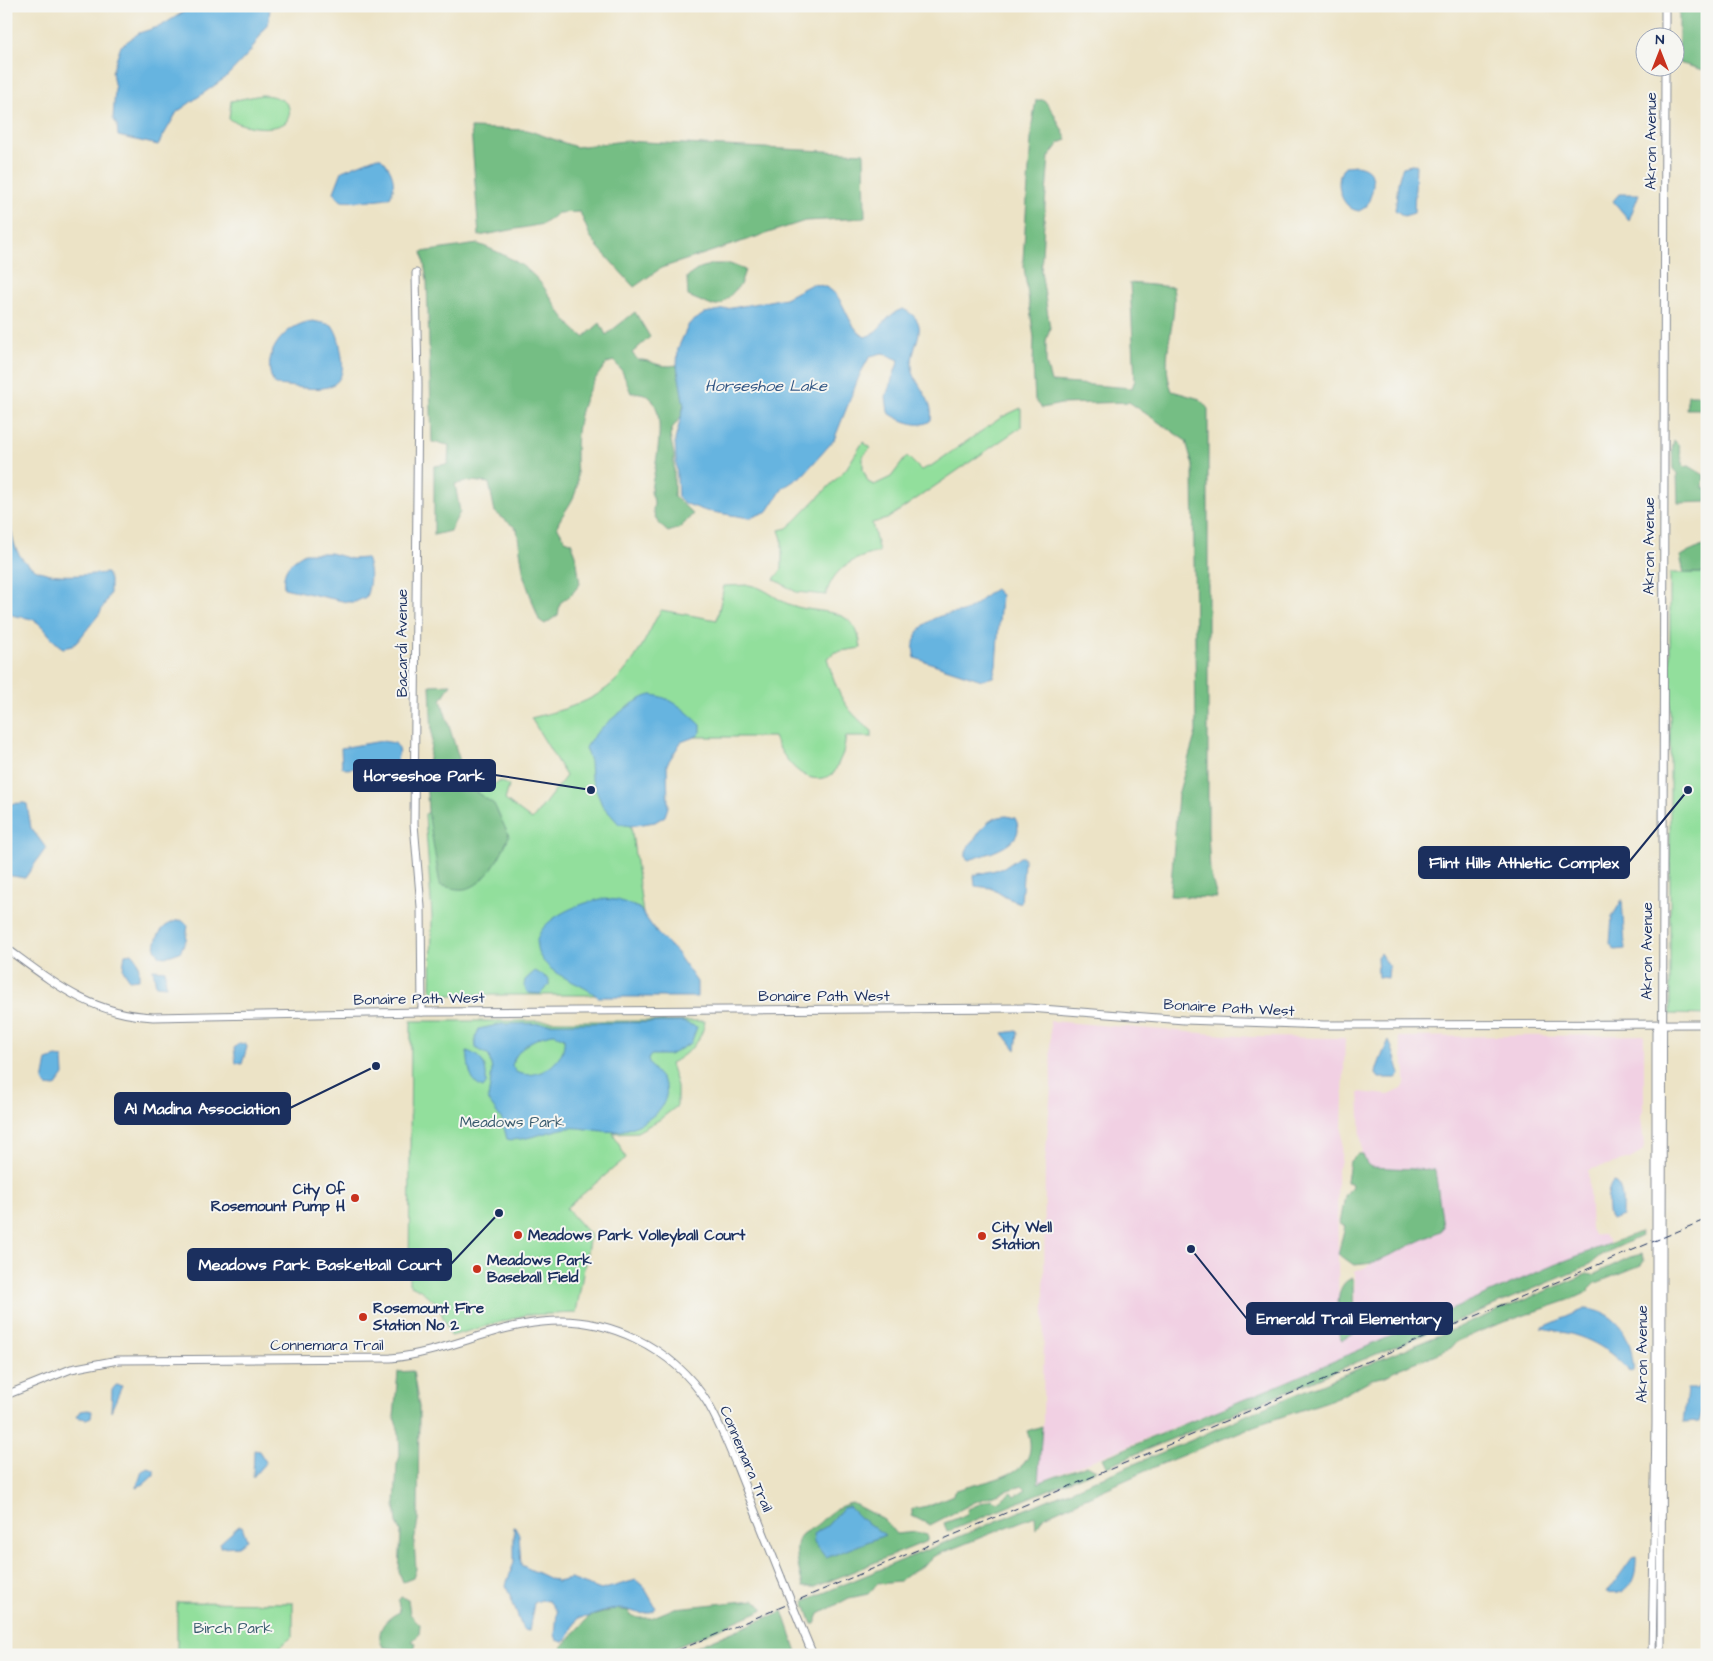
<svg xmlns="http://www.w3.org/2000/svg" width="1713" height="1661" font-family="'Architects Daughter',sans-serif">
  <rect width="100%" height="100%" fill="#f6f6f2"/>
  <filter id="ink" filterUnits="userSpaceOnUse"><feTurbulence type="fractalNoise" baseFrequency=".02" numOctaves="2"/><feDisplacementMap in="SourceGraphic" scale="10" xChannelSelector="R" yChannelSelector="G"/><feConvolveMatrix kernelMatrix="1 2 1 2 8 2 1 2 1" color-interpolation-filters="sRGB"/></filter>
  <filter id="wash" filterUnits="userSpaceOnUse"><feTurbulence type="fractalNoise" baseFrequency=".0096" numOctaves="4" result="noise"/><feDisplacementMap in="SourceGraphic" scale="20" xChannelSelector="R" yChannelSelector="G"/><feGaussianBlur stdDeviation="1.12" result="paint"/><feColorMatrix in="noise" values="0 0 0 0 0 0 0 0 0 0 0 0 0 0 0 0 0 1.4 0 .05"/><feComposite in="paint" operator="in"/></filter>
  <g filter="url(#wash)">
    <rect width="100%" height="100%" fill="#ece3c6"/>
    <path fill="#f1d0e3" d="M 1050,1021 L 1252,1037 L 1345,1038 L 1341,1161 L 1337,1169 L 1339,1335 L 1342,1340 L 1354,1334 L 1355,1272 L 1441,1231 L 1362,1167 L 1359,1092 L 1389,1095 L 1402,1089 L 1405,1084 L 1405,1072 L 1398,1037 L 1644,1035 L 1644,1107 L 1641,1116 L 1644,1146 L 1642,1152 L 1630,1159 L 1588,1170 L 1591,1229 L 1594,1235 L 1604,1235 L 1609,1240 L 1609,1245 L 1554,1265 L 1286,1382 L 1037,1483 L 1043,1422 L 1045,1164 L 1051,1087 Z"/>
    <g fill="#92df9c" stroke="#56877d">
      <path d="M 261,95 C 277,95 298,103 286,122 C 274,132 242,127 229,119 L 231,101 Z"/>
      <path d="M 1021,408 L 1021,427 L 887,519 L 872,523 L 879,552 C 853,558 833,568 826,595 L 796,592 L 774,579 L 782,569 L 782,539 L 779,530 L 787,528 L 795,521 L 846,469 L 863,442 L 871,448 L 863,456 L 863,469 L 868,482 L 874,485 L 891,477 L 907,456 L 921,470 L 931,466 L 1002,417 Z"/>
      <path d="M 1670,573 L 1707,573 L 1707,1015 L 1670,1014 Z"/>
      <path d="M 749,585 C 765,587 776,600 791,605 C 821,616 856,603 861,648 L 835,652 L 827,658 C 838,694 842,707 872,731 L 872,737 L 846,737 L 843,753 L 834,773 C 807,792 783,759 774,737 L 619,737 L 654,995 L 431,995 L 432,916 L 425,814 L 501,781 L 509,786 L 505,800 L 532,820 L 566,776 L 531,718 C 580,706 612,696 639,651 C 647,638 653,623 661,610 L 717,620 L 724,586 Z"/>
      <path d="M 411,1021 L 705,1021 C 702,1042 687,1054 670,1064 L 677,1086 L 677,1106 L 659,1120 L 637,1132 L 613,1133 L 626,1158 L 566,1208 L 590,1235 L 576,1313 L 526,1315 L 451,1336 L 437,1303 L 419,1289 L 409,1284 Z"/>
      <path d="M 177,1602 L 293,1603 L 293,1636 L 270,1655 L 174,1655 L 177,1649 Z"/>
    </g>
    <g fill="#75be84" stroke="#487671">
      <path d="M 1679,6 L 1707,6 L 1707,71 L 1679,63 Z"/>
      <path d="M 1036,100 L 1044,100 L 1053,112 L 1067,140 L 1059,143 L 1049,157 L 1045,205 L 1041,271 L 1050,328 L 1046,341 L 1046,363 L 1051,382 L 1132,388 L 1135,380 L 1130,283 L 1173,287 C 1179,322 1158,356 1172,391 L 1200,399 L 1208,409 L 1208,833 L 1210,871 L 1217,898 L 1170,896 L 1178,795 L 1196,732 L 1193,466 L 1186,441 L 1129,402 L 1061,404 L 1042,408 L 1035,400 L 1033,365 L 1034,338 L 1023,260 L 1032,124 Z"/>
      <path d="M 471,128 L 527,130 L 576,147 L 624,141 L 864,153 L 865,218 L 805,221 L 661,268 L 634,287 L 598,247 L 590,236 L 580,212 L 558,213 L 543,224 L 479,236 Z"/>
      <path d="M 478,244 C 502,253 528,265 543,286 C 555,303 566,326 584,337 L 600,323 L 606,335 L 635,312 L 650,337 L 632,353 L 638,360 C 652,359 657,369 677,365 L 684,404 L 681,417 L 673,427 L 670,436 L 674,455 L 674,496 L 693,514 L 680,528 L 668,532 C 662,527 657,522 654,514 C 652,510 654,507 654,503 C 654,499 652,496 651,492 C 651,485 654,476 655,469 C 659,445 669,387 631,393 L 622,371 L 614,361 L 607,363 C 582,394 576,418 576,458 C 576,467 578,477 577,485 C 576,500 562,513 557,526 L 565,540 L 571,542 L 576,555 L 580,584 L 571,595 L 560,603 L 558,615 L 545,624 L 539,620 L 524,577 L 517,529 L 495,512 L 489,483 L 471,481 L 455,484 L 460,512 L 450,531 L 434,535 L 434,466 L 448,464 L 449,445 L 432,442 L 427,280 L 422,252 Z"/>
      <path d="M 713,264 L 730,264 L 745,270 L 740,285 L 722,304 L 712,306 L 688,296 L 687,277 L 700,268 Z"/>
      <path d="M 1688,395 L 1707,395 L 1707,409 L 1686,409 Z"/>
      <path d="M 1674,440 L 1678,444 L 1684,467 L 1689,466 L 1704,475 L 1703,488 L 1707,488 L 1707,502 L 1678,503 L 1677,473 L 1673,469 L 1672,448 Z"/>
      <path d="M 1707,544 L 1707,573 L 1684,573 L 1680,556 Z"/>
      <path d="M 451,684 L 441,700 L 466,781 L 476,792 L 494,804 L 509,836 C 502,854 485,887 464,889 C 457,890 447,887 440,885 L 428,812 L 426,777 L 432,739 L 430,685 Z"/>
      <path d="M 1357,1154 L 1363,1154 L 1367,1164 L 1371,1167 L 1435,1170 L 1443,1226 L 1441,1231 L 1373,1263 L 1354,1265 L 1338,1254 L 1345,1226 L 1340,1224 L 1345,1196 L 1352,1186 L 1351,1183 L 1347,1182 L 1350,1161 Z"/>
      <path d="M 1640,1232 L 1641,1236 L 1601,1255 L 1586,1267 L 1107,1466 L 1103,1458 L 1286,1382 L 1554,1265 Z"/>
      <path d="M 1642,1254 L 1644,1261 L 1641,1265 L 1596,1283 L 1587,1292 L 1572,1299 L 1490,1327 L 1456,1342 L 1451,1348 L 1393,1371 L 1388,1376 L 1372,1379 L 1337,1398 L 1254,1426 L 1159,1465 L 1043,1517 L 1036,1529 L 1035,1516 L 934,1556 C 924,1568 909,1571 899,1582 L 877,1584 L 868,1594 L 849,1598 L 819,1614 L 815,1624 L 812,1624 L 804,1601 L 1192,1440 L 1251,1413 L 1587,1274 L 1593,1275 L 1630,1257 Z"/>
      <path d="M 1353,1278 L 1354,1334 L 1342,1340 L 1339,1335 C 1339,1319 1332,1283 1353,1278 Z"/>
      <path d="M 413,1371 L 419,1407 L 418,1521 L 414,1542 L 416,1569 L 413,1578 L 403,1582 L 399,1572 L 401,1532 L 397,1523 L 395,1505 L 397,1464 L 400,1456 L 399,1432 L 394,1417 L 398,1372 Z"/>
      <path d="M 1042,1426 L 1038,1483 L 1087,1465 L 1096,1470 L 947,1532 L 944,1523 L 967,1515 L 968,1509 L 991,1499 L 997,1502 L 1012,1492 L 1015,1496 L 1026,1489 L 1022,1485 L 975,1502 L 930,1525 L 912,1516 L 912,1509 L 927,1506 L 953,1495 L 954,1491 C 982,1480 1045,1478 1027,1431 Z"/>
      <path d="M 852,1503 L 884,1520 L 896,1534 L 916,1532 L 927,1535 L 927,1541 L 815,1587 L 803,1587 C 800,1573 791,1544 802,1534 C 807,1530 814,1528 819,1523 C 829,1513 837,1506 852,1503 Z"/>
      <path d="M 401,1597 L 408,1599 L 410,1614 L 420,1624 L 419,1635 L 412,1641 L 416,1643 L 412,1655 L 400,1655 L 398,1649 L 383,1647 C 374,1631 386,1618 400,1612 L 398,1601 Z"/>
      <path d="M 755,1600 L 764,1609 L 658,1655 L 555,1655 L 589,1617 L 616,1609 L 629,1611 L 629,1614 L 638,1618 L 651,1618 L 675,1608 Z"/>
      <path d="M 783,1611 L 798,1655 L 676,1655 Z"/>
    </g>
    <g fill="#66b4e0" stroke="#40729f" fill-rule="evenodd">
      <path d="M 193,6 L 270,6 L 269,21 L 250,52 L 225,78 L 177,112 L 158,145 L 118,136 L 117,124 L 113,119 L 115,89 L 112,72 L 121,46 L 139,33 L 161,26 Z"/>
      <path d="M 377,157 L 381,158 C 391,167 398,183 390,197 C 387,199 346,203 342,201 C 339,200 336,195 334,192 L 342,171 Z"/>
      <path d="M 1416,164 L 1414,213 L 1404,216 L 1395,210 C 1398,195 1396,180 1403,167 Z"/>
      <path d="M 1356,165 C 1380,168 1374,191 1366,207 L 1359,211 C 1340,209 1333,179 1345,166 Z"/>
      <path d="M 1619,194 L 1639,194 L 1629,220 L 1613,201 Z"/>
      <path d="M 812,284 C 848,286 841,322 865,337 C 881,333 886,313 903,309 C 934,324 911,342 912,366 C 913,385 935,398 931,420 C 921,430 897,420 888,412 L 886,396 L 899,360 L 883,353 L 870,356 L 860,374 L 834,440 L 803,475 L 783,488 L 768,511 L 750,518 L 706,511 L 684,503 L 678,497 L 675,440 L 684,406 L 677,366 L 678,348 L 689,324 L 705,313 L 785,298 Z"/>
      <path d="M 313,321 L 332,325 C 339,335 340,345 342,357 C 348,402 302,386 275,385 C 258,358 283,324 313,321 Z"/>
      <path d="M 6,508 C 11,520 11,534 15,546 C 29,584 75,575 107,573 L 110,580 L 110,593 L 100,613 L 77,642 L 72,646 L 63,648 C 52,642 47,629 37,622 C 27,615 16,619 6,612 Z"/>
      <path d="M 305,553 L 330,553 L 351,559 L 366,558 C 371,571 371,583 366,597 L 355,602 L 347,602 L 284,588 C 282,569 289,562 305,553 Z"/>
      <path d="M 995,589 L 1001,595 L 996,665 L 993,677 L 982,680 L 915,658 C 909,637 923,620 944,615 C 951,613 960,614 967,610 C 977,605 985,595 995,589 Z"/>
      <path d="M 651,695 C 672,697 686,711 701,725 L 701,732 L 697,736 L 681,742 L 667,764 L 668,807 L 665,816 L 655,822 L 631,826 L 619,824 L 602,805 L 591,777 L 590,761 L 585,748 C 592,733 634,698 651,695 Z"/>
      <path d="M 382,741 L 395,743 L 399,749 L 397,761 L 392,765 L 346,769 L 342,767 L 341,748 Z"/>
      <path d="M 24,803 L 27,804 L 31,828 L 46,848 L 25,878 L 6,875 L 6,804 Z"/>
      <path d="M 1007,816 L 1015,818 C 1030,845 986,854 969,860 L 966,858 C 965,849 969,846 974,840 C 984,826 988,817 1007,816 Z"/>
      <path d="M 1020,857 L 1024,857 L 1024,863 L 1021,903 L 1007,898 L 991,888 L 975,886 L 974,875 L 1004,868 Z"/>
      <path d="M 602,899 L 618,900 L 639,908 L 657,933 L 676,952 L 697,982 L 697,997 L 598,997 C 582,983 558,979 544,962 C 516,927 577,903 602,899 Z"/>
      <path d="M 1622,900 L 1625,946 L 1625,949 L 1615,950 L 1610,944 L 1612,917 Z"/>
      <path d="M 181,920 L 188,925 L 186,940 L 180,952 L 165,957 L 160,956 L 155,949 C 156,933 165,922 181,920 Z"/>
      <path d="M 132,953 C 140,960 139,970 139,979 L 129,980 L 123,969 L 125,954 Z"/>
      <path d="M 1380,953 L 1389,967 L 1388,978 L 1378,977 L 1377,957 Z"/>
      <path d="M 153,969 L 165,970 L 166,986 L 156,985 Z"/>
      <path d="M 535,971 L 549,979 L 549,985 L 540,994 L 528,993 L 524,986 L 525,980 Z"/>
      <path d="M 683,1022 L 697,1027 L 691,1043 L 670,1055 L 651,1055 L 648,1059 C 651,1074 674,1080 664,1102 C 659,1115 640,1125 628,1129 C 609,1136 586,1126 567,1128 C 552,1130 519,1143 507,1139 L 502,1120 L 488,1100 L 492,1070 L 489,1056 L 476,1048 L 475,1038 L 479,1029 L 502,1024 ZM 555,1034 L 564,1038 C 567,1062 537,1082 516,1072 L 512,1066 C 516,1047 538,1035 555,1034 Z"/>
      <path d="M 1017,1031 L 1018,1032 L 1016,1050 L 1003,1033 Z"/>
      <path d="M 1389,1040 C 1391,1044 1400,1072 1400,1075 L 1396,1078 L 1379,1078 L 1376,1074 C 1377,1065 1385,1049 1389,1040 Z"/>
      <path d="M 239,1043 L 246,1044 L 247,1047 L 242,1064 L 236,1063 L 234,1048 Z"/>
      <path d="M 467,1051 C 484,1057 487,1067 486,1084 L 483,1088 C 468,1082 469,1065 467,1051 Z"/>
      <path d="M 56,1057 L 63,1058 L 64,1075 L 55,1087 L 47,1086 L 43,1082 L 47,1060 Z"/>
      <path d="M 1613,1182 L 1616,1183 C 1624,1191 1622,1205 1622,1216 L 1611,1220 C 1606,1213 1606,1188 1613,1182 Z"/>
      <path d="M 1585,1309 C 1610,1310 1626,1327 1631,1351 C 1632,1358 1634,1365 1633,1371 L 1630,1372 C 1603,1342 1580,1334 1541,1328 Z"/>
      <path d="M 1704,1382 L 1707,1382 L 1707,1394 L 1699,1422 L 1683,1423 L 1687,1389 L 1696,1389 Z"/>
      <path d="M 116,1385 L 122,1386 L 111,1411 L 112,1390 Z"/>
      <path d="M 88,1410 L 92,1411 L 91,1417 L 86,1419 L 76,1417 L 80,1411 Z"/>
      <path d="M 254,1450 L 259,1451 L 266,1462 L 253,1477 Z"/>
      <path d="M 148,1468 L 154,1470 L 154,1475 L 144,1484 L 137,1487 L 142,1471 Z"/>
      <path d="M 849,1507 L 860,1518 L 885,1535 L 826,1558 L 814,1542 L 813,1534 L 827,1526 L 843,1508 Z"/>
      <path d="M 239,1526 L 242,1526 L 247,1540 L 238,1546 L 220,1547 L 220,1543 Z"/>
      <path d="M 514,1526 L 519,1535 L 521,1565 L 557,1582 L 571,1579 L 601,1590 L 636,1580 L 644,1587 L 656,1608 C 643,1620 634,1609 620,1609 C 607,1608 592,1618 578,1618 C 572,1626 571,1637 563,1642 L 557,1640 L 555,1635 L 557,1612 L 549,1601 L 541,1600 L 534,1603 L 529,1631 L 523,1630 L 506,1585 L 514,1562 Z"/>
      <path d="M 1636,1557 C 1637,1577 1630,1597 1607,1593 L 1632,1558 Z"/>
    </g>
  </g>
  <g filter="url(#ink)">
    <g fill="none" stroke-linecap="round" stroke-linejoin="round">
      <g stroke="#848992" stroke-width="9">
        <g id="minor">
          <path d="M 1665,38 L 1665,6"/>
          <path d="M 416,273 L 418,385 L 414,824 L 421,907 L 422,1012"/>
          <path d="M 6,948 C 54,983 90,1014 153,1017 L 422,1012 L 1029,1008 L 1184,1020 L 1324,1025 L 1707,1024"/>
          <path d="M 6,1395 L 71,1369 L 118,1360 L 391,1358 C 443,1353 491,1327 542,1322 C 606,1315 673,1347 707,1402 C 719,1422 727,1443 736,1464 C 751,1502 766,1539 781,1577"/>
          <path d="M 803,1631 L 813,1655"/>
          <path d="M 1652,1655 L 1656,1424 L 1656,1032 L 1661,1024"/>
          <path d="M 1661,1655 L 1665,68"/>
        </g>
      </g>
      <use href="#minor" stroke="#fff" stroke-width="7"/>
      <path stroke="#1b2f5e" stroke-width="1" stroke-dasharray="8 4" stroke-linecap="butt" d="M 667,1655 L 1707,1219"/>
      <g stroke="#848992" stroke-width="9" stroke-linecap="butt">
        <path id="minor-bridge" d="M 781,1577 L 803,1631"/>
      </g>
      <use href="#minor-bridge" stroke="#fff" stroke-width="7"/>
    </g>
  </g>
  <g fill="#c8321e" stroke="#f6f6f2" stroke-width="2">
    <circle cx="355" cy="1198" r="5"/>
    <circle cx="518" cy="1235" r="5"/>
    <circle cx="982" cy="1236" r="5"/>
    <circle cx="477" cy="1269" r="5"/>
    <circle cx="363" cy="1317" r="5"/>
  </g>
  <g text-anchor="middle" dominant-baseline="central" stroke-width="4" stroke-linejoin="round" paint-order="stroke">
    <g font-size="15" fill="#1b2f5e" stroke="#f6f6f2">
      <text transform="translate(1651 141) rotate(-90)">Akron Avenue</text>
      <text transform="translate(1649 546) rotate(-90)">Akron Avenue</text>
      <text transform="translate(402 643) rotate(-90)">Bacardi Avenue</text>
      <text transform="translate(1647 951) rotate(-90)">Akron Avenue</text>
      <text x="824" y="996">Bonaire Path West</text>
      <text transform="translate(419 999) rotate(-1)">Bonaire Path West</text>
      <text transform="translate(1229 1008) rotate(3)">Bonaire Path West</text>
      <text x="327" y="1345">Connemara Trail</text>
      <text transform="translate(1642 1354) rotate(-90)">Akron Avenue</text>
      <text transform="translate(746 1459) rotate(67)">Connemara Trail</text>
    </g>
    <g font-size="15" fill="#395b6e" stroke="#f6f6f2">
      <text x="512" y="1122">Meadows Park</text>
      <text x="233" y="1628">Birch Park</text>
    </g>
    <g font-size="15" font-weight="bold" fill="#1b2f5e" stroke="#f6f6f2" text-anchor="start">
      <text x="345" y="1189" text-anchor="end">City Of<tspan x="345" dy="17">Rosemount Pump H</tspan></text>
      <text x="992" y="1227">City Well<tspan x="992" dy="17">Station</tspan></text>
      <text x="528" y="1235">Meadows Park Volleyball Court</text>
      <text x="487" y="1260">Meadows Park<tspan x="487" dy="17">Baseball Field</tspan></text>
      <text x="373" y="1308">Rosemount Fire<tspan x="373" dy="17">Station No 2</tspan></text>
    </g>
    <g font-size="16" font-style="italic" fill="#325785" stroke="#f6f6f2">
      <text x="766" y="386">Horseshoe Lake</text>
    </g>
  </g>
  <path fill="none" stroke="#1b2f5e" stroke-width="2" d="M591 790L495 775M1688 790L1629 862M376 1066L290 1108M499 1213L451 1264M1191 1249L1247 1319"/>
  <g fill="#1b2f5e" stroke="#f6f6f2" stroke-width="2">
    <circle cx="591" cy="790" r="5"/>
    <circle cx="1688" cy="790" r="5"/>
    <circle cx="376" cy="1066" r="5"/>
    <circle cx="499" cy="1213" r="5"/>
    <circle cx="1191" cy="1249" r="5"/>
  </g>
  <g fill="#1b2f5e" stroke="#1b2f5e" stroke-width="2">
    <rect x="354" y="760" width="141" height="31" rx="5"/>
    <rect x="1419" y="847" width="210" height="31" rx="5"/>
    <rect x="115" y="1093" width="175" height="31" rx="5"/>
    <rect x="188" y="1249" width="263" height="31" rx="5"/>
    <rect x="1247" y="1303" width="205" height="31" rx="5"/>
  </g>
  <g font-size="16" text-anchor="middle" font-weight="bold" fill="#fff">
    <text x="424" y="781">Horseshoe Park</text>
    <text x="1524" y="868">Flint Hills Athletic Complex</text>
    <text x="202" y="1114">Al Madina Association</text>
    <text x="320" y="1270">Meadows Park Basketball Court</text>
    <text x="1349" y="1324">Emerald Trail Elementary</text>
  </g>
  <rect width="1713" height="1661" fill="none" stroke="#f6f6f2" stroke-width="25"/>
  <g transform="translate(1660 52)"><circle r="24" fill="#f6f6f2" stroke="#9ea6b7"/>
  <path d="M0-4L9 19L0 12L-9 19Z" fill="#c8321e"/>
  <text y="-8" font-size="14" font-weight="bold" text-anchor="middle" fill="#1b2f5e">N</text>
  </g>
</svg>
